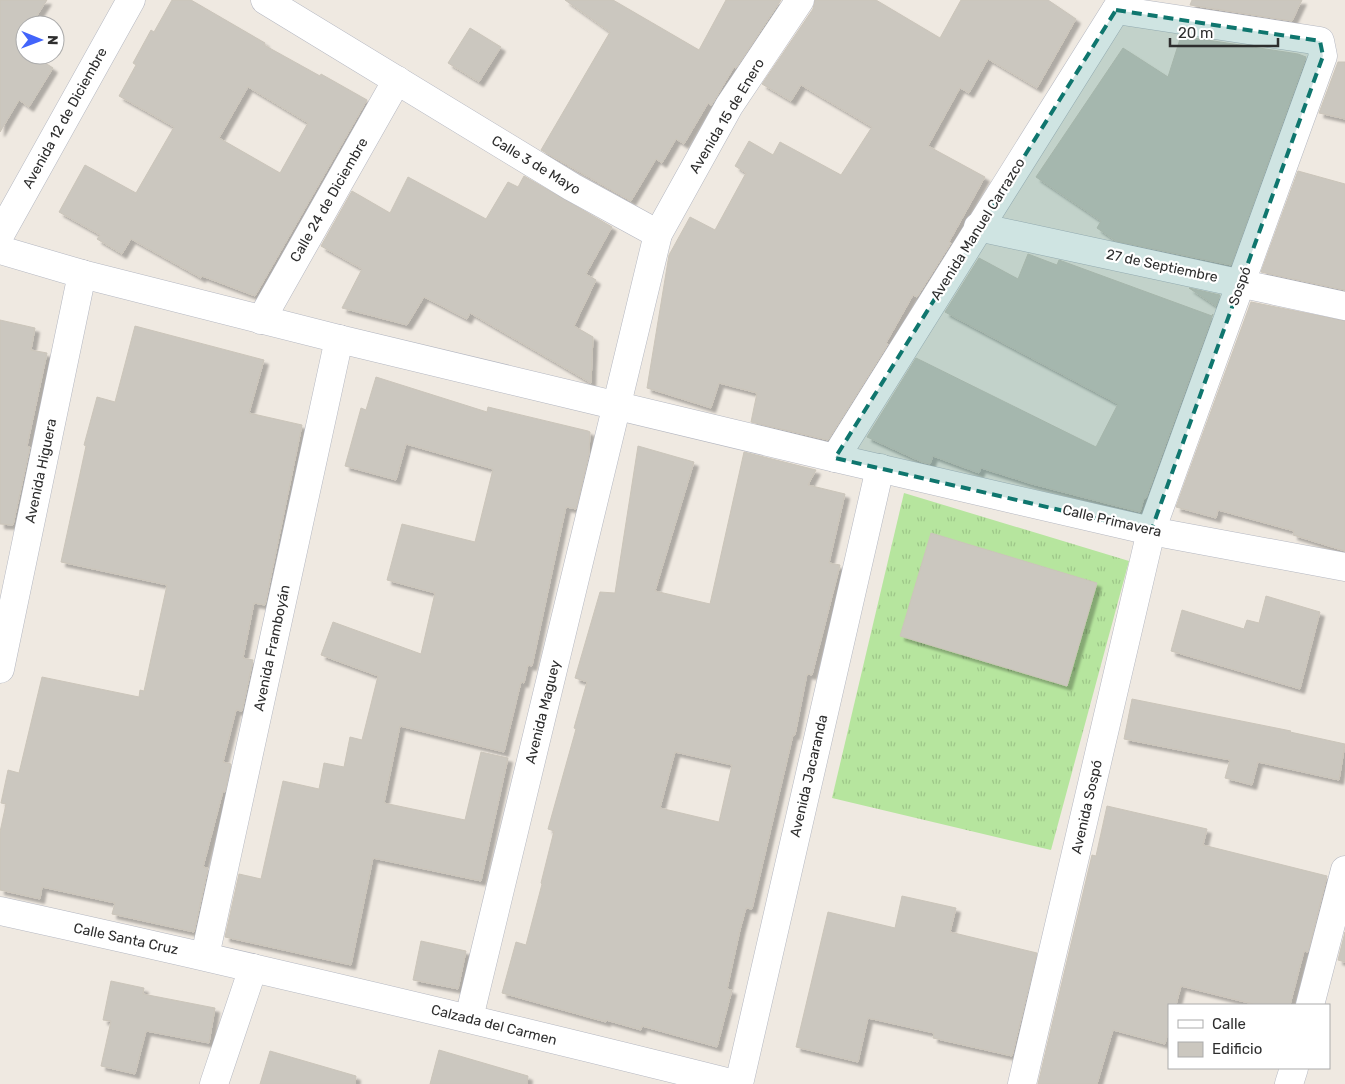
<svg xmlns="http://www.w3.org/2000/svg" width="1345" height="1084" font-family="Rubik,sans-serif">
  <defs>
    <pattern id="grass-tufts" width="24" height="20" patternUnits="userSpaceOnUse" patternTransform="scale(1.25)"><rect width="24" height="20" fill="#b6e59e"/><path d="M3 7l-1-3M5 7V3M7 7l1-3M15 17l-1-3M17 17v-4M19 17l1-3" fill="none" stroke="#9dc588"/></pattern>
    <filter id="shadow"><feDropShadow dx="4.5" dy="4.5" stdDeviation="1" flood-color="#0004"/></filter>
  </defs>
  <rect width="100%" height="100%" fill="#efe9e1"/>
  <path fill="url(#grass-tufts)" d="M 904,493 L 1129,561 L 1051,850 L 832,798 Z"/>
  <g fill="#cbc7bf" stroke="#cbc5ba" fill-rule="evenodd" filter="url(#shadow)">
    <path d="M 0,0 L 47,0 L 31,25 L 25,25 L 25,36 L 19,46 L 25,50 L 25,55 L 33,55 L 53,68 L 29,107 L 19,100 L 0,132 Z"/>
    <path d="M 172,0 L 191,0 L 265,43 L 264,45 L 320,76 L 321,74 L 367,100 L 255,296 L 202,276 L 201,278 L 131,239 L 122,254 L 97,239 L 100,235 L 59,212 L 85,165 L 136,193 L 174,127 L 119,96 L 136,65 L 133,63 L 151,30 L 154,32 ZM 248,87 L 308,123 L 280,173 L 219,138 Z"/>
    <path d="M 565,0 L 613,0 L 699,50 L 726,0 L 781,0 L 736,68 L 734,67 L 711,106 L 708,103 L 684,144 L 676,139 L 662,163 L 656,159 L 631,201 L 541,150 L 610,32 Z"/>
    <path d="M 815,0 L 876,0 L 940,38 L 961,0 L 1048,0 L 1076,19 L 1037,88 L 988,59 L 969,93 L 960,88 L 928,146 L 985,177 L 949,242 L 951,243 L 917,297 L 913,295 L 886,343 L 888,344 L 828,440 L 751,422 L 757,393 L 719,383 L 711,408 L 647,388 L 669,255 L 690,217 L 715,230 L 746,173 L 735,166 L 749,141 L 773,155 L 780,142 L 841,175 L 872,127 L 801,85 L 791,101 L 762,84 L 813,9 Z"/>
    <path d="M 1192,0 L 1302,0 L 1292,21 L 1190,5 Z"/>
    <path d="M 470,28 L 501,47 L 479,82 L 448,63 Z"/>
    <path d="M 1181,36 L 1298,54 L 1306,57 L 1231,265 L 1116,241 L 1097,228 L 1101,221 L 1036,177 L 1123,48 L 1168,77 Z"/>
    <path d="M 1338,62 L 1345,62 L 1345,119 L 1319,113 Z"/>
    <path d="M 1298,171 L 1345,184 L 1345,290 L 1261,272 Z"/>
    <path d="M 524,176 L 612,227 L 586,274 L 596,280 L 574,326 L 593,337 L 591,383 L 470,313 L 467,319 L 424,297 L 407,325 L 342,308 L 362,269 L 321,246 L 352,191 L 390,213 L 408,177 L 486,219 L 508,182 L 518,187 Z"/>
    <path d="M 1028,254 L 1057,265 L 1059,260 L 1212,316 L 1213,314 L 1146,498 L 1144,498 L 1140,512 L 1032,484 L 981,468 L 979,473 L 933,456 L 930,464 L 922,462 L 867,437 L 916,358 L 1096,447 L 1118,404 L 945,312 L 979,258 L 1018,279 Z"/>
    <path d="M 1189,288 L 1220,295 L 1216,306 Z"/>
    <path d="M 1251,302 L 1345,321 L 1345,551 L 1293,535 L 1294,531 L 1218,510 L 1216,518 L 1176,507 Z"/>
    <path d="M 0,320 L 35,328 L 31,350 L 47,353 L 27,446 L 30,447 L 13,525 L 0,524 Z"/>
    <path d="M 135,326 L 264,360 L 249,413 L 302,425 L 265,605 L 254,603 L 243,658 L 253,660 L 242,711 L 236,710 L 223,762 L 231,764 L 225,792 L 223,791 L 203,867 L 208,868 L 194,932 L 112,914 L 115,903 L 42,887 L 40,899 L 0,890 L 0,832 L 6,804 L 1,803 L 8,770 L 19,773 L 42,677 L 139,697 L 140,690 L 144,691 L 167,585 L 61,562 L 86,446 L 84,445 L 97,397 L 115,402 Z"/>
    <path d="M 376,377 L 487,412 L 488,407 L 588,431 L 590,432 L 589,454 L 576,509 L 566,507 L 532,666 L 528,665 L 524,683 L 521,682 L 504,752 L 400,726 L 384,803 L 465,820 L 481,752 L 508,758 L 481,881 L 373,858 L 351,965 L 225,937 L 239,874 L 261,879 L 283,781 L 319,789 L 324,763 L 344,767 L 350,737 L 362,740 L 378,676 L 321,655 L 333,622 L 421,654 L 435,593 L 387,580 L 402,524 L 475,542 L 493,469 L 406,444 L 396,480 L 345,466 L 361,408 L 366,410 Z"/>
    <path d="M 638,446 L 694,462 L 655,591 L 710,604 L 744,452 L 816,470 L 808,485 L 845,494 L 829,563 L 840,565 L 812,675 L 807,674 L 795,735 L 793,735 L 752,909 L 746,908 L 740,930 L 727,989 L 732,990 L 717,1047 L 642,1026 L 641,1030 L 606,1020 L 606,1022 L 502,993 L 516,942 L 526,945 L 542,884 L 541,883 L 554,831 L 548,829 L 576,729 L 574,728 L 587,682 L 575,678 L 600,592 L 615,593 ZM 675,752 L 732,765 L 719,822 L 660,808 Z"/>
    <path d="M 931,533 L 1097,583 L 1067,686 L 900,636 Z"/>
    <path d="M 1266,596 L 1320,612 L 1300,689 L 1171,651 L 1182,610 L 1244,629 L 1247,620 L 1259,623 Z"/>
    <path d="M 1132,699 L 1291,731 L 1290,732 L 1345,744 L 1339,780 L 1258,762 L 1252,785 L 1225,778 L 1230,760 L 1124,739 Z"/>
    <path d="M 1107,806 L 1207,829 L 1203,845 L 1327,876 L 1308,952 L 1304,951 L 1290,1005 L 1257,1005 L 1181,986 L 1176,1005 L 1169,1005 L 1169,1029 L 1165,1044 L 1113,1030 L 1097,1084 L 1038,1084 L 1092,855 L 1096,856 Z"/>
    <path d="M 902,896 L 956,908 L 950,932 L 1037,953 L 1012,1056 L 933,1038 L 934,1033 L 868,1018 L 858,1062 L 796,1047 L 828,912 L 895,928 Z"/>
    <path d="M 1345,932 L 1345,962 L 1338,960 Z"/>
    <path d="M 421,941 L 466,951 L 458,989 L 413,980 Z"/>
    <path d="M 111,981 L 144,988 L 143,994 L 215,1008 L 209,1043 L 146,1031 L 135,1074 L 101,1066 L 111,1021 L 103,1020 Z"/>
    <path d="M 439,1050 L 528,1076 L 527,1084 L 430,1084 Z"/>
    <path d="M 270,1051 L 356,1076 L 355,1084 L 260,1084 Z"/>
  </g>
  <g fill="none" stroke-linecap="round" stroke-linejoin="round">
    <g stroke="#b4b7c1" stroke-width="29">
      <g id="minor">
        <path d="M 265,0 L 572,187 L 658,234"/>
        <path d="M 978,227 L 1345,306"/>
        <path d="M 0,235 L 131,0"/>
        <path d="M 0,250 L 82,274 L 339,339 L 835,458 L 1151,531 L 1345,567"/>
        <path d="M 261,320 L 397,80"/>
        <path d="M 835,458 L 1122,0"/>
        <path d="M 0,669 L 82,274"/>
        <path d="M 0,911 C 246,965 490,1023 735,1084"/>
        <path d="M 205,956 L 339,339"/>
        <path d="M 1310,1005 L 1345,870"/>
        <path d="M 469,1018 L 658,234 L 729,106 L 800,0"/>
        <path d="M 214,1084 L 253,968"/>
        <path d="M 739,1084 L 880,468"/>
        <path d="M 1022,1084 L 1151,531 L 1323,56 L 1320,41 L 1116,10"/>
        <path d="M 1289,1084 L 1294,1068"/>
      </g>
    </g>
    <use href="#minor" stroke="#fff" stroke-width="28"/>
  </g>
  <path fill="#0f766e" fill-opacity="0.2" stroke="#0f766e" stroke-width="4" stroke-dasharray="10 6" stroke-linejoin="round" d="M 1116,10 L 1320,41 L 1323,56 L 1151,531 L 835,458 Z"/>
  <g text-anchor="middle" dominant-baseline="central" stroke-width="4.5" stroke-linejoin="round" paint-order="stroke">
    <g font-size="14" fill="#2e2e2e" stroke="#fff">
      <text transform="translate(727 116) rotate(-59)">Avenida 15 de Enero</text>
      <text transform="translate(65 118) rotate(-61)">Avenida 12 de Diciembre</text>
      <text transform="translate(536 165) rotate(31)">Calle 3 de Mayo</text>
      <text transform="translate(329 200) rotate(-60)">Calle 24 de Diciembre</text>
      <text transform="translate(978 229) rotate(-58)">Avenida Manuel Carrazco</text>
      <text transform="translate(1162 266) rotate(12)">27 de Septiembre</text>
      <text transform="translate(1240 286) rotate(-70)">Sospó</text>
      <text transform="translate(41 471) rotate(-78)">Avenida Higuera</text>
      <text transform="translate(1112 521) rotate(13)">Calle Primavera</text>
      <text transform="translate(272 648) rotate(-78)">Avenida Framboyán</text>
      <text transform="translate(543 712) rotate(-76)">Avenida Maguey</text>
      <text transform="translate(809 776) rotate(-77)">Avenida Jacaranda</text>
      <text transform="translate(1087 807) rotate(-77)">Avenida Sospó</text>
      <text transform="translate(126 939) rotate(12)">Calle Santa Cruz</text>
      <text transform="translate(494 1025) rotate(14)">Calzada del Carmen</text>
    </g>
  </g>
  <rect x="1168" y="1004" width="162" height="65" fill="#ffffff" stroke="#ababab"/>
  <rect x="1178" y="1020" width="25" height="8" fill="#ffffff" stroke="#ababab"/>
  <text x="1212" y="1029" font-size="15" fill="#2e2e2e">Calle</text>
  <rect x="1178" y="1042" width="25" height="15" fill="#cbc7bf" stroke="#ababab"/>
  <text x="1212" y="1054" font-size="15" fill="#2e2e2e">Edificio</text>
  <g transform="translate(40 40) rotate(91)"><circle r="24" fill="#ffffff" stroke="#ababab"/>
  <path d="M0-4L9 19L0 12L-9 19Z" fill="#4264fb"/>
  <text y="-8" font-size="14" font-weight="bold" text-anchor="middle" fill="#2e2e2e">N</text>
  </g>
  <path d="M1170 38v8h108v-8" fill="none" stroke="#2e2e2e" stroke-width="2.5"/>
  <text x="1178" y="38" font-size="15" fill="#2e2e2e" stroke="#ffffff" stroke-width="4" paint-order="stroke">20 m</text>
</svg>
